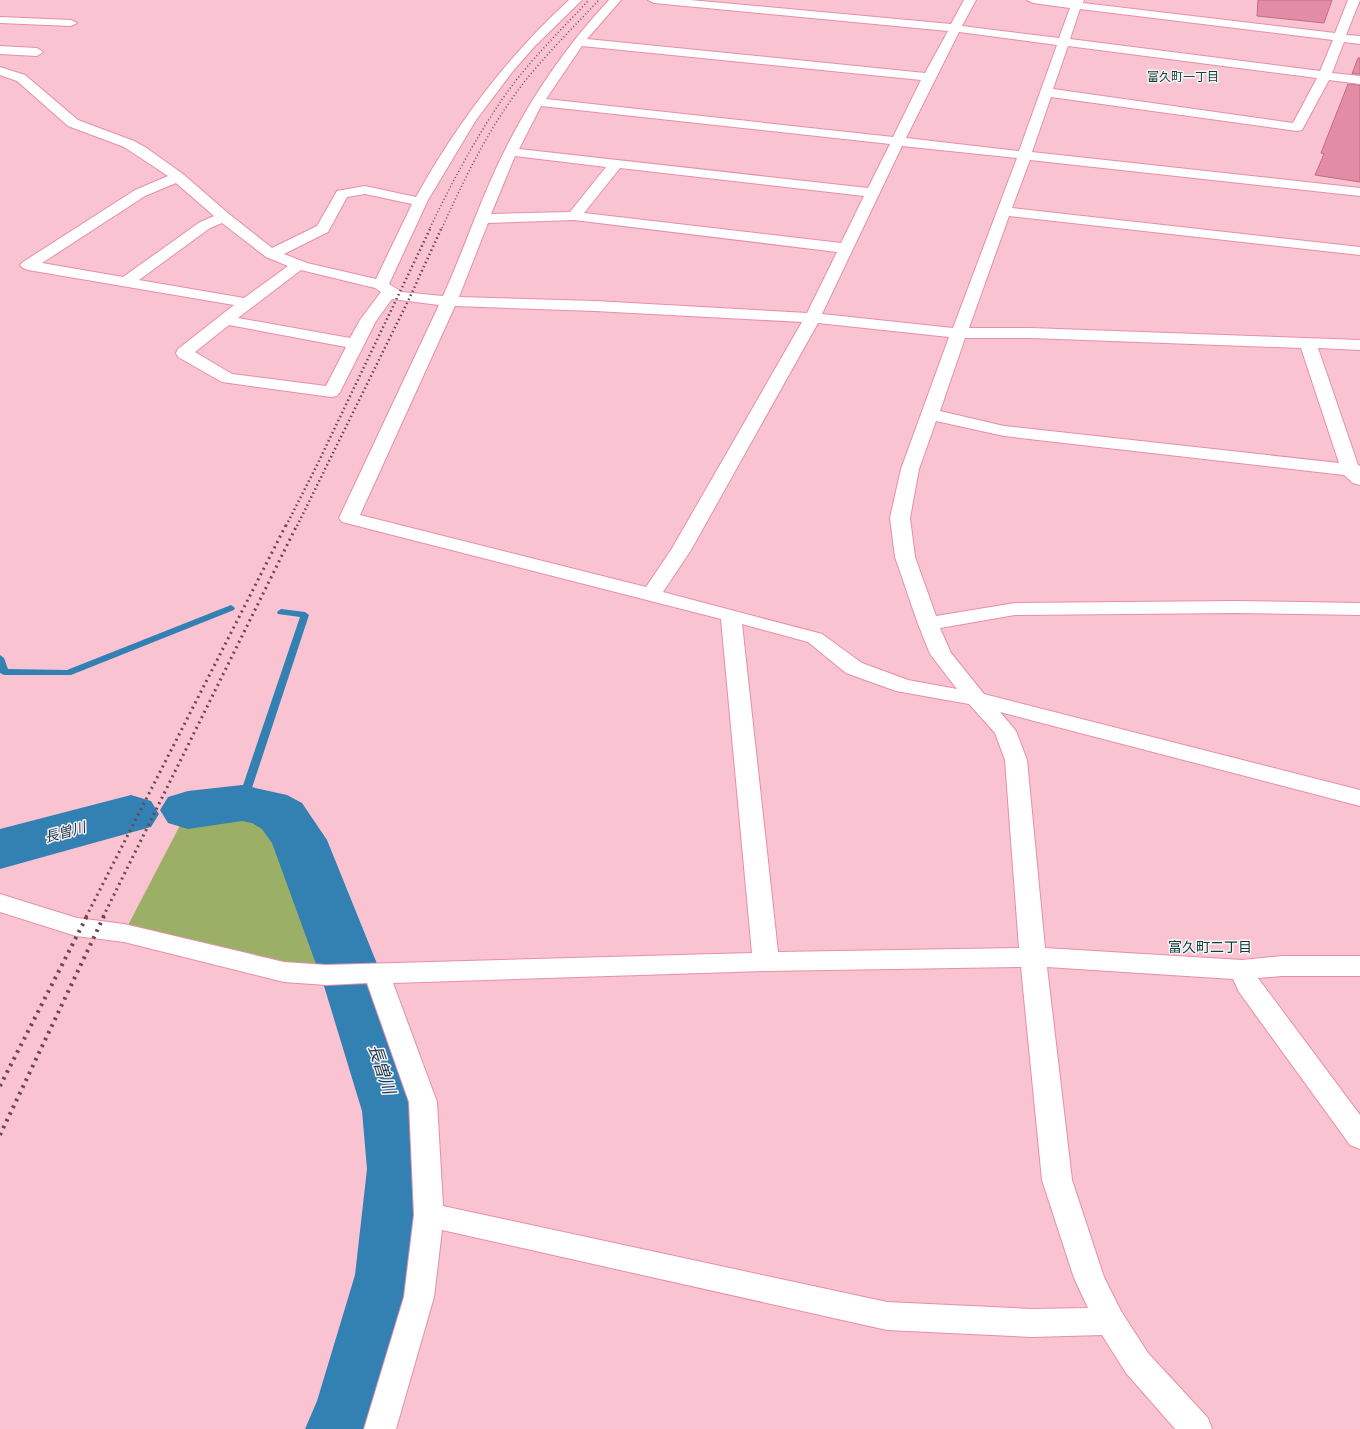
<svg xmlns="http://www.w3.org/2000/svg" width="1360" height="1429" font-family="Roboto,'Noto Sans JP',sans-serif">
  <rect width="100%" height="100%" fill="#fac3d1"/>
  <path fill="#9baf67" d="M 242,803 L 267,808 L 282,816 L 299,840 L 351,975 L 124,933 L 188,810 Z"/>
  <g fill="none" stroke-linecap="round" stroke-linejoin="round">
    <g fill="#3380b3" fill-rule="evenodd">
      <path d="M 231,605 L 235,608 L 234,610 L 71,675 L 4,675 L 0,673 L 0,655 L 4,658 L 8,669 L 67,670 Z"/>
      <path d="M 281,609 L 305,612 L 309,615 L 247,803 L 242,806 L 237,803 L 300,617 L 278,614 L 277,612 Z"/>
    </g>
    <g fill="#3380b3" fill-rule="evenodd">
      <path d="M 242,785 L 287,795 L 302,803 L 327,840 L 386,986 L 428,1111 L 435,1169 L 427,1275 L 393,1401 L 383,1429 L 305,1429 L 317,1401 L 355,1275 L 367,1169 L 362,1111 L 324,986 L 272,843 L 262,829 L 252,823 L 242,821 L 188,829 L 168,823 L 160,810 L 168,797 L 188,791 Z"/>
      <path d="M 131,795 L 151,801 L 159,814 L 151,827 L 0,869 L 0,829 Z"/>
    </g>
  </g>
  <g fill="#e28ca5" stroke="#c06d86">
    <path d="M 1258,0 L 1332,0 L 1324,23 L 1257,16 Z"/>
    <path d="M 1358,58 L 1360,58 L 1360,74 L 1352,74 Z"/>
    <path d="M 1348,84 L 1360,85 L 1360,182 L 1315,175 L 1324,154 L 1321,153 Z"/>
  </g>
  <g fill="none" stroke-linecap="round" stroke-linejoin="round">
    <g stroke="#e68fa8" stroke-width="2">
      <g id="minor">
        <path d="M 569,0 L 582,0 L 534,47 L 513,71 L 476,120 L 428,200 L 389,284 L 402,292 L 443,296 C 464,250 479,203 501,158 C 529,100 565,47 609,0 L 621,0 L 587,39 L 925,73 L 948,31 L 654,3 L 648,0 L 690,0 L 951,24 L 964,0 L 976,0 L 962,26 L 1059,38 L 1070,8 L 1033,3 L 1027,0 L 1084,0 L 1083,3 L 1335,33 L 1348,0 L 1360,0 L 1346,35 L 1360,36 L 1360,44 L 1344,42 L 1332,73 L 1360,76 L 1360,84 L 1329,80 L 1302,130 L 1297,131 L 1051,97 L 1032,152 L 1360,188 L 1360,196 L 1030,160 L 1012,208 L 1360,247 L 1360,255 L 1009,216 L 969,328 L 1031,328 L 1360,340 L 1360,350 L 1318,348 L 1358,465 L 1360,466 L 1360,485 L 1353,483 L 1344,475 L 1004,436 L 936,421 L 919,469 L 910,518 L 915,557 L 936,616 L 1015,603 L 1235,601 L 1360,603 L 1360,615 L 1235,613 L 1015,615 L 940,628 L 951,653 L 984,694 L 1360,790 L 1360,806 L 1000,712 L 1016,731 L 1027,760 L 1045,948 L 1242,960 L 1282,956 L 1360,956 L 1360,976 L 1282,976 L 1258,978 L 1360,1115 L 1360,1149 L 1350,1145 L 1239,992 L 1233,979 L 1047,967 L 1072,1180 L 1104,1277 L 1121,1311 L 1148,1353 L 1208,1418 L 1212,1429 L 1175,1429 L 1126,1373 L 1102,1335 L 1032,1337 L 887,1330 L 442,1230 L 434,1297 L 396,1429 L 364,1429 L 404,1297 L 414,1215 L 409,1102 L 367,983 L 326,985 L 284,982 L 124,942 L 76,936 L 0,912 L 0,894 L 77,918 L 124,924 L 284,962 L 326,965 L 752,953 L 721,619 L 342,522 L 339,518 L 439,305 L 392,299 L 376,321 L 340,392 L 337,396 L 331,397 L 222,382 L 178,357 L 176,353 L 178,349 L 234,305 L 28,270 L 23,268 L 20,265 L 23,262 L 135,190 L 168,176 L 124,147 L 68,126 L 17,81 L 0,75 L 0,67 L 25,75 L 78,120 L 134,141 L 145,147 L 183,174 L 229,214 L 272,248 L 317,226 L 337,191 L 365,186 L 416,197 C 457,123 507,57 569,0 ZM 1080,9 L 1333,40 L 1320,71 L 1070,39 ZM 959,32 L 1057,45 L 1019,151 L 906,138 ZM 582,46 L 921,80 L 893,137 L 546,99 ZM 1068,46 L 1317,78 L 1293,123 L 1053,89 ZM 541,106 L 890,144 L 868,188 L 519,149 ZM 902,146 L 1017,158 L 953,328 L 822,314 ZM 515,156 L 606,167 L 570,212 L 491,214 ZM 620,168 L 864,196 L 841,243 L 584,213 ZM 176,183 L 214,216 L 200,222 L 123,277 L 42,263 L 145,196 ZM 365,194 L 412,204 L 376,279 L 307,263 L 284,254 L 328,232 L 347,197 ZM 574,220 L 837,252 L 807,313 L 595,301 L 459,297 L 488,223 ZM 222,223 L 266,257 L 288,266 L 244,298 L 139,280 L 210,228 ZM 301,270 L 375,288 L 381,292 L 360,320 L 350,338 L 238,318 ZM 455,306 L 595,311 L 802,322 L 671,550 L 646,587 L 360,515 ZM 818,323 L 949,337 L 901,469 L 890,518 L 895,557 L 918,624 L 930,654 L 957,689 L 908,680 L 862,663 L 822,634 L 663,592 L 691,550 ZM 229,325 L 346,347 L 326,386 L 232,374 L 195,352 ZM 965,338 L 1031,338 L 1301,348 L 1339,463 L 1004,426 L 940,411 ZM 742,624 L 808,642 L 846,673 L 896,691 L 969,704 L 995,733 L 1005,760 L 1019,948 L 778,952 ZM 1021,967 L 1042,1180 L 1074,1278 L 1088,1308 L 1032,1309 L 887,1302 L 443,1206 L 437,1102 L 393,983 L 766,971 Z"/>
        <path d="M 0,17 L 71,20 L 77,23 L 71,26 L 0,23 Z"/>
        <path d="M 0,46 L 37,48 L 43,52 L 37,56 L 0,54 Z"/>
      </g>
    </g>
    <use href="#minor" fill="#fff" fill-rule="evenodd"/>
    <g stroke="#6c4651" stroke-width="1.5" stroke-dasharray="1 2.5" stroke-linecap="butt">
      <path d="M 430,228 C 451,184 474,141 501,101 C 526,64 559,32 589,0"/>
      <path d="M 442,228 C 462,184 483,140 511,100 C 536,64 569,32 599,0"/>
    </g>
    <g stroke="#6c4651" stroke-width="2.5" stroke-dasharray="1.5 3" stroke-linecap="butt">
      <path d="M 286,526 L 319,461 L 431,227"/>
      <path d="M 297,526 L 410,297 L 442,227"/>
    </g>
    <g stroke="#6c4651" stroke-width="3" stroke-dasharray="2 4" stroke-linecap="butt">
      <path d="M 86,917 L 286,525"/>
      <path d="M 103,917 L 297,525"/>
    </g>
    <g stroke="#6c4651" stroke-width="4" stroke-dasharray="2.5 5" stroke-linecap="butt">
      <path d="M 0,1086 L 87,916"/>
      <path d="M 0,1135 L 104,916"/>
    </g>
  </g>
  <g text-anchor="middle" dominant-baseline="central" stroke-width="3" stroke-linejoin="round" paint-order="stroke">
    <g font-size="12" fill="#05443c" stroke="#fcf2f5">
      <text x="1183" y="77">富久町一丁目</text>
    </g>
    <g font-size="14" font-style="italic" fill="#193950" stroke="#fcf2f5">
      <text transform="translate(65 832) rotate(-15)">長曽川</text>
    </g>
    <g font-size="14" fill="#05443c" stroke="#fcf2f5">
      <text x="1210" y="947">富久町二丁目</text>
    </g>
    <g font-size="17" font-style="italic" fill="#193950" stroke="#fcf2f5">
      <text transform="translate(382 1069) rotate(72)">長曽川</text>
    </g>
  </g>
</svg>
